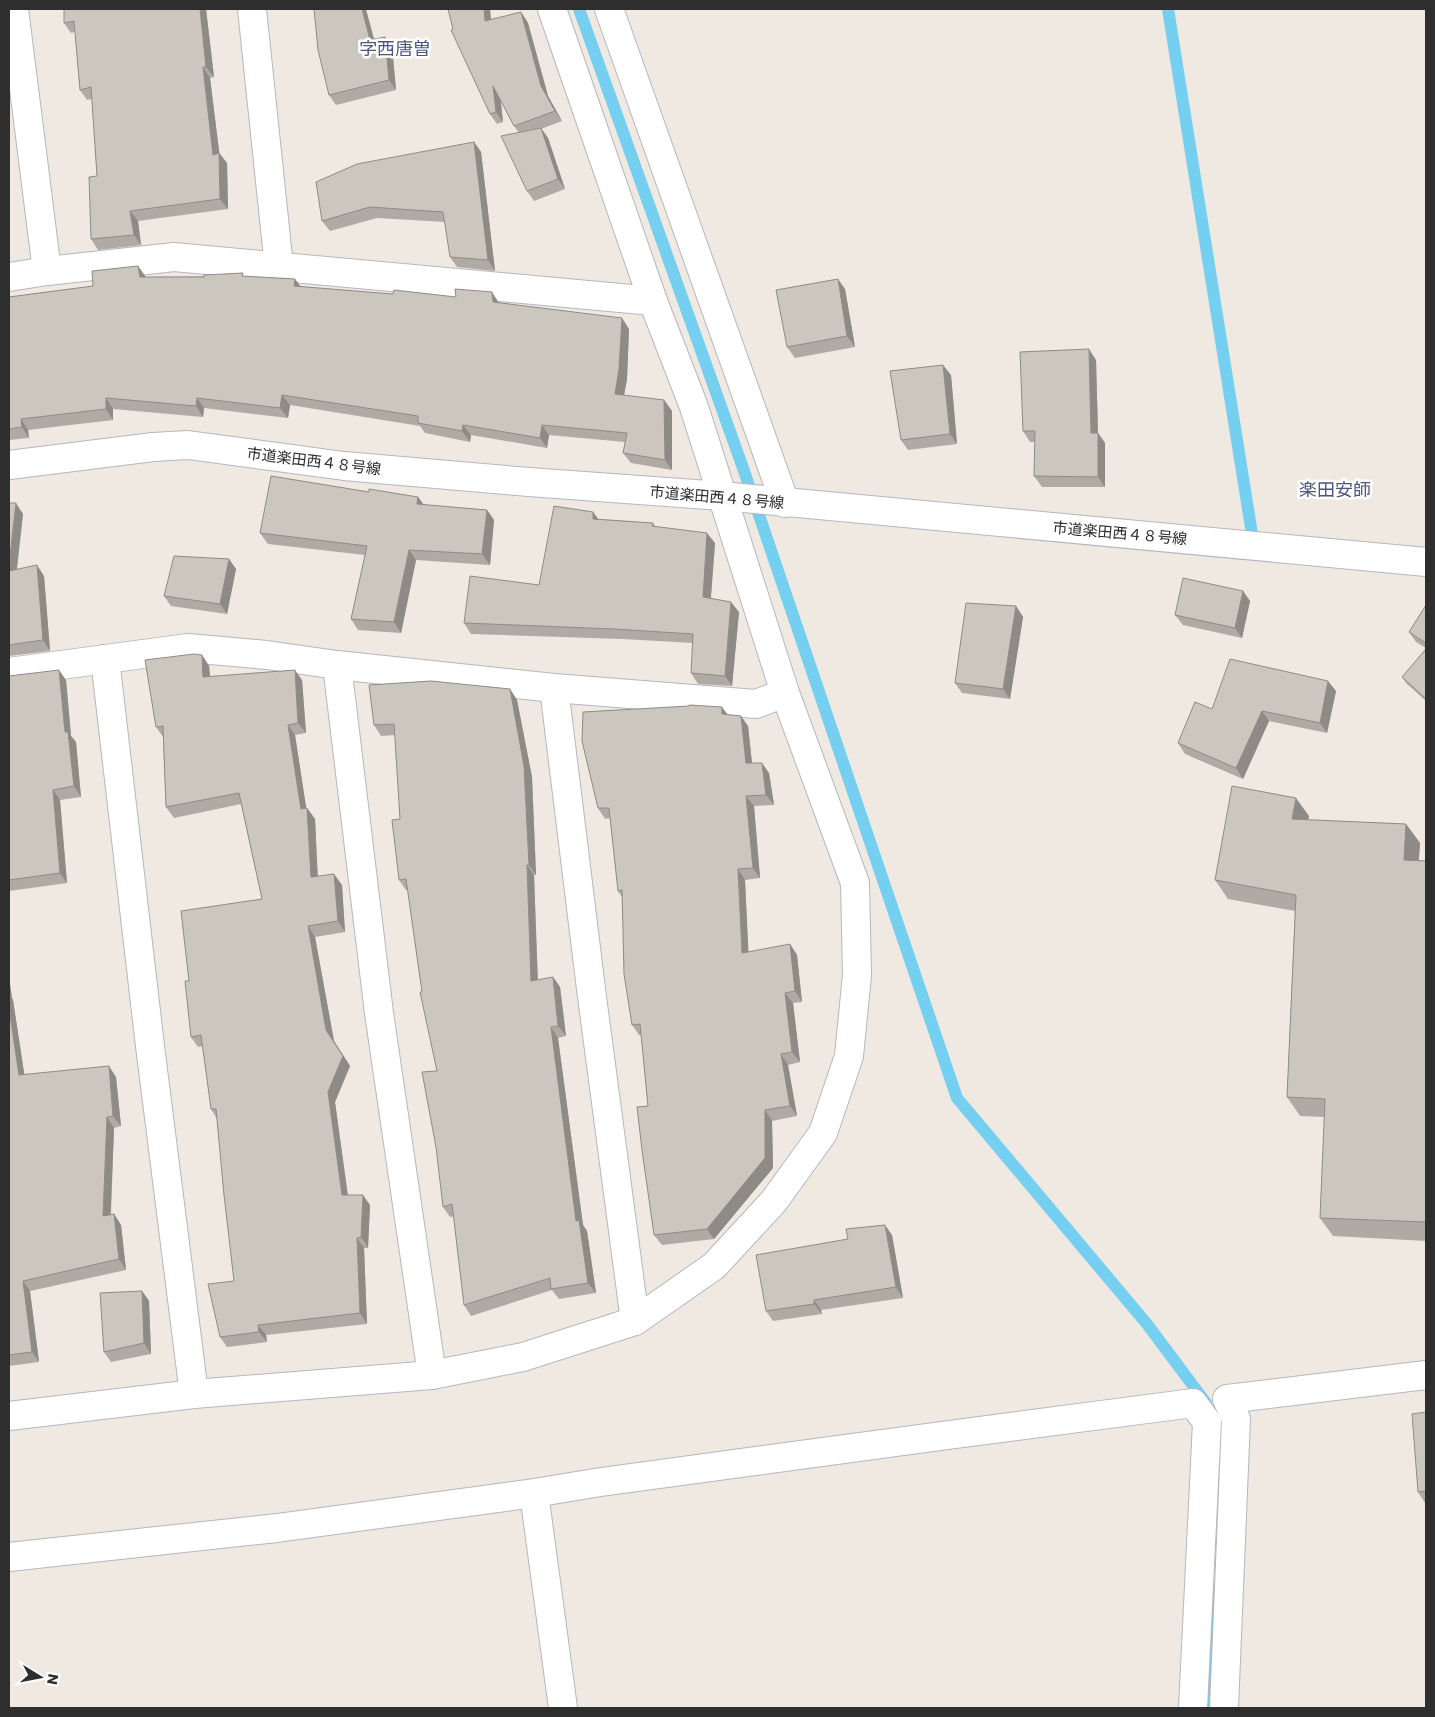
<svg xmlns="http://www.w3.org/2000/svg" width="1435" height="1717" font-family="Poppins,'Noto Sans JP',sans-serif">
  <rect width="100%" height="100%" fill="#efe9e1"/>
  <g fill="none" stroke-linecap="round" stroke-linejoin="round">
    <g stroke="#75cff0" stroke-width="12">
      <path d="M 579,9 L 743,468 L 957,1098 L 1147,1324 L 1206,1403"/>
      <path d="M 1168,9 L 1252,534"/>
      <path d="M 1208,1708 L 1212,1596"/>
    </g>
    <g stroke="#b4b7c1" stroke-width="30">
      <g id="minor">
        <path d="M 14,9 L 47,271"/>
        <path d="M 252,9 L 279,267"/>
        <path d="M 609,9 L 785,503"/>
        <path d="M 9,277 L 47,271 L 174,257 L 653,301"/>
        <path d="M 9,465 L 153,447 L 188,445 L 344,466 L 529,482 L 722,496 L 1426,562"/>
        <path d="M 105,659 L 150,1046 L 194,1394"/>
        <path d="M 337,665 L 379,1013 L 432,1375"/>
        <path d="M 9,672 L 188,648 L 267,655 L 337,665 L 554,688 L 756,704 L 785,693"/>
        <path d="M 554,688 L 592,997 L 635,1321"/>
        <path d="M 9,1416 L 194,1394 L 432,1375 L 523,1357 L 635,1321 L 714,1266 L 774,1201 L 823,1133 L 849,1056 L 857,975 L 855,883 L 785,693 L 694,407 L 653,301 L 552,9"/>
        <path d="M 534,1493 L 563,1708"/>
        <path d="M 9,1557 L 277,1528 L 534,1493 L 601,1482 L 956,1434 L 1193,1403 L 1207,1422 L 1193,1708"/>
        <path d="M 1224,1708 L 1236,1419 L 1227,1399 L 1426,1375"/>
      </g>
    </g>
    <use href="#minor" stroke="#fff" stroke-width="28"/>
  </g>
  <g fill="#afaba4">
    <path d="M 64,9 L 206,9 L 214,77 L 210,78 L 219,153 L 227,163 L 228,209 L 138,221 L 141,245 L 98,250 L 91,239 L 97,176 L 92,99 L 87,100 L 80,90 L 75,32 L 71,33 L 64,23 Z"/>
    <path d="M 448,9 L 490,9 L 491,20 L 521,12 L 528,23 L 548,96 L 562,121 L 541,129 L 548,138 L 565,189 L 534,201 L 527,191 L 519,133 L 514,126 L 501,101 L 503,122 L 497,124 L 490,114 L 453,29 Z"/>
    <path d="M 385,37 L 392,47 L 396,90 L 336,105 L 329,95 L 374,39 Z"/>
    <path d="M 474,142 L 481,152 L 495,271 L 457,267 L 450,257 L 445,222 L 377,218 L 330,231 L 322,221 Z"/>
    <path d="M 138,266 L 145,276 L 146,277 L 245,276 L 295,279 L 301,287 L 499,303 L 629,329 L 627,379 L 624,396 L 664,400 L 672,411 L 672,470 L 631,463 L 623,453 L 625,442 L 549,435 L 547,448 L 471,435 L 470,442 L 425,433 L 420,426 L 290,405 L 288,418 L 204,408 L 203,417 L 113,409 L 113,420 L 28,430 L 29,438 L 9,440 L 9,297 L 93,286 Z"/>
    <path d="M 845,289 L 855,347 L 795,358 L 787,347 Z"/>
    <path d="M 1096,360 L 1098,433 L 1105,443 L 1105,487 L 1042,487 L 1034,476 L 1035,442 L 1030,442 L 1023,431 Z"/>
    <path d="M 951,375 L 957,444 L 908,450 L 901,440 Z"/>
    <path d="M 369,492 L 418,497 L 424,505 L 487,510 L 494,520 L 490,565 L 416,560 L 401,633 L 358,630 L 351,619 L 365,555 L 268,544 L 260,533 Z"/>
    <path d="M 9,503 L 23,514 L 17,570 L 44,576 L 50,651 L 9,656 Z"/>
    <path d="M 593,512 L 598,519 L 653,523 L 656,527 L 715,543 L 711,598 L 739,612 L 732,686 L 698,684 L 691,673 L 693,643 L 622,639 L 471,634 L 464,623 L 539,585 Z"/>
    <path d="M 229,559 L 236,569 L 227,614 L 171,606 L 164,596 Z"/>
    <path d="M 1243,591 L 1250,601 L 1242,638 L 1183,625 L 1175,615 Z"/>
    <path d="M 1426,605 L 1426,648 L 1416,642 L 1409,632 Z"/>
    <path d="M 1016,606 L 1023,617 L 1010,699 L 962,693 L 955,683 Z"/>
    <path d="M 1426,651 L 1426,701 L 1406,683 L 1402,677 Z"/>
    <path d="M 202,655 L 209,666 L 210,677 L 302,680 L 306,733 L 295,735 L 306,808 L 307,808 L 315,819 L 318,877 L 342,885 L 345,932 L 315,937 L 334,1041 L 350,1066 L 335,1102 L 348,1195 L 370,1205 L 368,1248 L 364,1248 L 367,1324 L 266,1335 L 267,1342 L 227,1347 L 220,1337 L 234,1281 L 217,1119 L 211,1109 L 203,1046 L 198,1047 L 191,1037 L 189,981 L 262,899 L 241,804 L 174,818 L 166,807 L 163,737 L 156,727 Z"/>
    <path d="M 9,676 L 66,680 L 71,736 L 76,742 L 81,797 L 60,800 L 67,883 L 9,891 Z"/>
    <path d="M 510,689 L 517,700 L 532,777 L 536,875 L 534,875 L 538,980 L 553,977 L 560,987 L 566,1036 L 558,1038 L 583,1225 L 587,1231 L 596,1293 L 559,1299 L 552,1290 L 471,1316 L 464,1305 L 454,1216 L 450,1217 L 443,1207 L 437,1071 L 422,992 L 408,890 L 406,890 L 399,880 L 400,819 L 395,735 L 381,736 L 374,725 Z"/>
    <path d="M 1336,691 L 1327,733 L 1269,721 L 1243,779 L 1185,754 L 1178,743 L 1212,709 Z"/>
    <path d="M 727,714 L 748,726 L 752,763 L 769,773 L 774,805 L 754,806 L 760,878 L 745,880 L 748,952 L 790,944 L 797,955 L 802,1002 L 793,1003 L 800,1062 L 788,1065 L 797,1116 L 772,1121 L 773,1168 L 714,1239 L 662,1245 L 654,1235 L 648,1106 L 641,1035 L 639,1035 L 632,1025 L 622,897 L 618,891 L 610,818 L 605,819 L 598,808 Z"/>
    <path d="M 1309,816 L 1308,820 L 1406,824 L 1420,843 L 1419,860 L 1426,861 L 1426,1241 L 1333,1236 L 1320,1218 L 1325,1117 L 1300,1116 L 1287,1097 L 1295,911 L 1228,899 L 1215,880 Z"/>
    <path d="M 9,977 L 12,998 L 13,1000 L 24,1074 L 116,1077 L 121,1126 L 114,1128 L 111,1215 L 114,1214 L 121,1225 L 126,1270 L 30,1291 L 39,1362 L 9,1366 Z"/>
    <path d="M 892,1235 L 903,1298 L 821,1310 L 822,1314 L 773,1321 L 766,1311 Z"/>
    <path d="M 142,1291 L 149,1301 L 151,1354 L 111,1362 L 104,1352 Z"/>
    <path d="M 1426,1412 L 1426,1503 L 1425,1503 L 1418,1492 Z"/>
  </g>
  <g fill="#8e8b86">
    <path d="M 200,9 L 206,9 L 214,77 L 206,67 Z"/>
    <path d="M 362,9 L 366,9 L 377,50 L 370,40 Z"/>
    <path d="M 484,9 L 490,9 L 492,32 L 485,21 Z"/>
    <path d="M 521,12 L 528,23 L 548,96 L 562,121 L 555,111 L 541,86 Z"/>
    <path d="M 385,37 L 392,47 L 396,90 L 389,80 Z"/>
    <path d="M 203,67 L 210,78 L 220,158 L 219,153 L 227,163 L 228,209 L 220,199 L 213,155 Z"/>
    <path d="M 493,86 L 500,96 L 503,122 L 496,112 Z"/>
    <path d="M 541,128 L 548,138 L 565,189 L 558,179 Z"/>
    <path d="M 474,142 L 481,152 L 495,271 L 488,260 Z"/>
    <path d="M 130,211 L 138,221 L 141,245 L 134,235 Z"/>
    <path d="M 138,266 L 145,276 L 147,288 L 140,277 Z"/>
    <path d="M 295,279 L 302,289 L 294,286 Z"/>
    <path d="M 838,279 L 845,289 L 855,347 L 847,336 Z"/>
    <path d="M 492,292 L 499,303 L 493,302 Z"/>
    <path d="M 622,318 L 629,329 L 627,379 L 622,405 L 615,394 Z"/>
    <path d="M 1089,349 L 1096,360 L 1098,433 L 1105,443 L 1105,487 L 1098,477 L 1091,433 Z"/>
    <path d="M 943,365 L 951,375 L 957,444 L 950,434 Z"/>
    <path d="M 282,395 L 290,405 L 288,418 L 280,408 Z"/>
    <path d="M 106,398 L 113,409 L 113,420 L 106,409 Z"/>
    <path d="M 197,398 L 204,408 L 203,417 L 196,406 Z"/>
    <path d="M 664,400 L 672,411 L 672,470 L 665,460 Z"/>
    <path d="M 21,419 L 28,430 L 29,438 L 22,427 Z"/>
    <path d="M 463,425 L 471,435 L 470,442 L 462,431 Z"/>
    <path d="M 542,425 L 549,435 L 547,448 L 540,438 Z"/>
    <path d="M 418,497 L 426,508 L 417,504 Z"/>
    <path d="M 16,503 L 23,514 L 15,582 L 9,573 L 9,565 Z"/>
    <path d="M 487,510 L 494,520 L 490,565 L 482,554 Z"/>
    <path d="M 593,512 L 601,523 L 593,519 Z"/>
    <path d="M 707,533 L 715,543 L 710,607 L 703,597 Z"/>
    <path d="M 409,550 L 416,560 L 401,633 L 394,622 Z"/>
    <path d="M 229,559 L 236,569 L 227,614 L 220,604 Z"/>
    <path d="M 37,565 L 44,576 L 50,651 L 43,640 Z"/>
    <path d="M 1243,591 L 1250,601 L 1242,638 L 1235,628 Z"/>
    <path d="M 731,602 L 739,612 L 732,686 L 725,676 Z"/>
    <path d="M 1016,606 L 1023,617 L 1010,699 L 1003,689 Z"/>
    <path d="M 202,655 L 209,666 L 211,687 L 203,677 Z"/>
    <path d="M 59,670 L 66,680 L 71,736 L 76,742 L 81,797 L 74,786 L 65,732 Z"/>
    <path d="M 295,670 L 302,680 L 306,733 L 298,723 Z"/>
    <path d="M 1328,681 L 1336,691 L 1327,733 L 1320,723 Z"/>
    <path d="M 510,689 L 517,700 L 532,777 L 536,875 L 529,865 Z"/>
    <path d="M 722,707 L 730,718 L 722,714 Z"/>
    <path d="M 1262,711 L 1269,721 L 1243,779 L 1236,768 Z"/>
    <path d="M 741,716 L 748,726 L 753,773 L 746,763 Z"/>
    <path d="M 288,725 L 295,735 L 308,819 L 307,808 L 315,819 L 318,888 L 311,877 Z"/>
    <path d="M 762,763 L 769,773 L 774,805 L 766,795 Z"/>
    <path d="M 53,790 L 60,800 L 67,883 L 60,873 Z"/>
    <path d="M 746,796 L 754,806 L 760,878 L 753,868 Z"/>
    <path d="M 1296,798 L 1309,816 L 1305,838 L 1292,819 Z"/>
    <path d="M 1406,824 L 1420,843 L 1417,879 L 1404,860 Z"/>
    <path d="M 527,865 L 534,875 L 538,991 L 531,981 Z"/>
    <path d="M 738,869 L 745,880 L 749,963 L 742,953 Z"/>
    <path d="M 334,874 L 342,885 L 345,932 L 338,921 Z"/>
    <path d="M 308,926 L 315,937 L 334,1041 L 350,1066 L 335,1102 L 349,1205 L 342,1195 L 328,1092 L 326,1030 Z"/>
    <path d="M 790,944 L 797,955 L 802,1002 L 795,991 Z"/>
    <path d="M 9,977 L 12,998 L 13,1000 L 26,1085 L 19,1075 L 9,1008 Z"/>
    <path d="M 553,977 L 560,987 L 566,1036 L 558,1026 Z"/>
    <path d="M 785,993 L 793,1003 L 800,1062 L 792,1052 Z"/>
    <path d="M 551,1027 L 558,1038 L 583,1225 L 587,1231 L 596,1293 L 588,1283 L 576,1221 Z"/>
    <path d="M 781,1054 L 788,1065 L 797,1116 L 790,1106 Z"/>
    <path d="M 109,1066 L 116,1077 L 121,1126 L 113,1116 Z"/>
    <path d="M 765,1110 L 772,1121 L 773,1168 L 714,1239 L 707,1229 Z"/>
    <path d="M 107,1117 L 114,1128 L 110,1226 L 103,1216 Z"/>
    <path d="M 363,1195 L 370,1205 L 368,1248 L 361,1237 Z"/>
    <path d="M 114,1214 L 121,1225 L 126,1270 L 119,1259 Z"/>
    <path d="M 885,1225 L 892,1235 L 903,1298 L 896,1287 Z"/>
    <path d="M 357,1238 L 364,1248 L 367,1324 L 360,1313 Z"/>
    <path d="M 23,1281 L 30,1291 L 39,1362 L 32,1352 Z"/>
    <path d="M 142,1291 L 149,1301 L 151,1354 L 144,1343 Z"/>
    <path d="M 814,1300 L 821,1310 L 822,1314 L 814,1304 Z"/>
    <path d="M 258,1325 L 266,1335 L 267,1342 L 259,1332 Z"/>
  </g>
  <g fill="#cbc7bf" stroke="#8e8b86">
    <path d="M 64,9 L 200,9 L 206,67 L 203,67 L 213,155 L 219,153 L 220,199 L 130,211 L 134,235 L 91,239 L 89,177 L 97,176 L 91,87 L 80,90 L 74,21 L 64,23 Z"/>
    <path d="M 314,9 L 362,9 L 370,40 L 385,37 L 389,80 L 329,95 L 318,50 Z"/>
    <path d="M 448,9 L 484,9 L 485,21 L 521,12 L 541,86 L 555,111 L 514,126 L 493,86 L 496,112 L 490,114 L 451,30 L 453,29 Z"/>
    <path d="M 541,128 L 558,179 L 527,191 L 501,136 Z"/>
    <path d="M 474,142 L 488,260 L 450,257 L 443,212 L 370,207 L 322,221 L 316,182 L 357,164 Z"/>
    <path d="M 138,266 L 140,277 L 204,277 L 204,275 L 243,273 L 242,276 L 295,279 L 294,286 L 393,294 L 394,290 L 456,297 L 455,289 L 492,292 L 493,302 L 622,318 L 619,369 L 615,394 L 664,400 L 665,460 L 623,453 L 627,433 L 542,425 L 540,438 L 463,425 L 462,431 L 418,423 L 418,416 L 282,395 L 280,408 L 197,398 L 196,406 L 106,398 L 106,409 L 21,419 L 22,427 L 9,429 L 9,297 L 93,286 L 92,271 Z"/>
    <path d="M 838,279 L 847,336 L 787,347 L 776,290 Z"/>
    <path d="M 1089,349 L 1091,433 L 1098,433 L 1098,477 L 1034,476 L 1035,431 L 1023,431 L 1020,352 Z"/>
    <path d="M 943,365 L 950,434 L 901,440 L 890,371 Z"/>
    <path d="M 271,476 L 369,492 L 369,489 L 418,497 L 417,504 L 487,510 L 482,554 L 409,550 L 394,622 L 351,619 L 367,546 L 260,533 Z"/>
    <path d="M 9,503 L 16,503 L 9,565 Z"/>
    <path d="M 554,506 L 593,512 L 593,519 L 653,523 L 652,526 L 707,533 L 703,597 L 731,602 L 725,676 L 691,673 L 693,634 L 614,629 L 464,623 L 470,576 L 539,585 Z"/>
    <path d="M 174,556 L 229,559 L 220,604 L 164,596 Z"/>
    <path d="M 37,565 L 43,640 L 9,645 L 9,571 Z"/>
    <path d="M 1183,578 L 1243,591 L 1235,628 L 1175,615 Z"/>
    <path d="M 966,603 L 1016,606 L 1003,689 L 955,683 Z"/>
    <path d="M 1426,605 L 1426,643 L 1409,632 Z"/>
    <path d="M 1425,650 L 1426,651 L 1426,699 L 1402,677 Z"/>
    <path d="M 194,654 L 202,655 L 203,677 L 295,670 L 298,723 L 288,725 L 301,809 L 307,808 L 311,877 L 334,874 L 338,921 L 308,926 L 326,1030 L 343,1056 L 328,1092 L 342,1195 L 363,1195 L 361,1237 L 357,1238 L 360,1313 L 258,1325 L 259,1332 L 220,1337 L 208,1284 L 234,1281 L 224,1195 L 216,1109 L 211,1109 L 201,1035 L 191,1037 L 185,981 L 189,981 L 181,911 L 262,899 L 239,793 L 166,807 L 163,726 L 156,727 L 145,660 Z"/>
    <path d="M 1230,659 L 1328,681 L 1320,723 L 1262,711 L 1236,768 L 1178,743 L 1195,702 L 1212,709 Z"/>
    <path d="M 59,670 L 65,732 L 68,732 L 74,786 L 53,790 L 60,873 L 9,880 L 9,676 Z"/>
    <path d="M 431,681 L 510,689 L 524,766 L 529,865 L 527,865 L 531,981 L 553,977 L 558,1026 L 551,1027 L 576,1221 L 579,1220 L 588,1283 L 551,1289 L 550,1278 L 464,1305 L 452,1204 L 443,1207 L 436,1147 L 422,1072 L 437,1071 L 420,992 L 422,992 L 406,879 L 399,880 L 392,820 L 400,819 L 394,724 L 374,725 L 369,685 Z"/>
    <path d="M 689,705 L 722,707 L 722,714 L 741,716 L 746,763 L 762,763 L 766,795 L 746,796 L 753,868 L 738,869 L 742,953 L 790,944 L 795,991 L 785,993 L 792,1052 L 781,1054 L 790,1106 L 765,1110 L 765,1158 L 707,1229 L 654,1235 L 642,1150 L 637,1107 L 648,1106 L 640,1024 L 632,1025 L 624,974 L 622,890 L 618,891 L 609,808 L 598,808 L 582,741 L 583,712 L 689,706 Z"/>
    <path d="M 1232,786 L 1296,798 L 1292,819 L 1406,824 L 1404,860 L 1426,861 L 1426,1222 L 1320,1218 L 1325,1099 L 1287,1097 L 1296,895 L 1215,880 Z"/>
    <path d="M 9,1008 L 19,1075 L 109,1066 L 113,1116 L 107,1117 L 103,1216 L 114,1214 L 119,1259 L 23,1281 L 32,1352 L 9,1355 Z"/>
    <path d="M 885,1225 L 896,1287 L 814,1300 L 814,1304 L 766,1311 L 756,1255 L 848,1239 L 846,1229 Z"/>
    <path d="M 142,1291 L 144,1343 L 104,1352 L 100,1293 Z"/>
    <path d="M 1426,1412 L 1426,1491 L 1418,1492 L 1412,1414 Z"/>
  </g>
  <g text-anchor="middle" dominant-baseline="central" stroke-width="5" stroke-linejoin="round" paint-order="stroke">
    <g font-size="15" fill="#2e2e2e" stroke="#fff">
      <text transform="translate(314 461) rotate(7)">市道楽田西４８号線</text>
      <text transform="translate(717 497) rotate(5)">市道楽田西４８号線</text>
      <text transform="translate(1120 533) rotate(5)">市道楽田西４８号線</text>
    </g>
    <g font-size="18" fill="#4d5680" stroke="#fff">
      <text x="395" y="48">字西唐曽</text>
      <text x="1335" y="489">楽田安師</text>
    </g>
  </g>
  <rect width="1435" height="1717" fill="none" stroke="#2e2e2e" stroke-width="20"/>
  <g transform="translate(40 1677) rotate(100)" stroke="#ffffff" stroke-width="4" paint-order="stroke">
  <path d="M0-4L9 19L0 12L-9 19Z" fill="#2e2e2e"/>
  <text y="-8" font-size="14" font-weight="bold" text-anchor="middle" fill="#2e2e2e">N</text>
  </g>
</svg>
